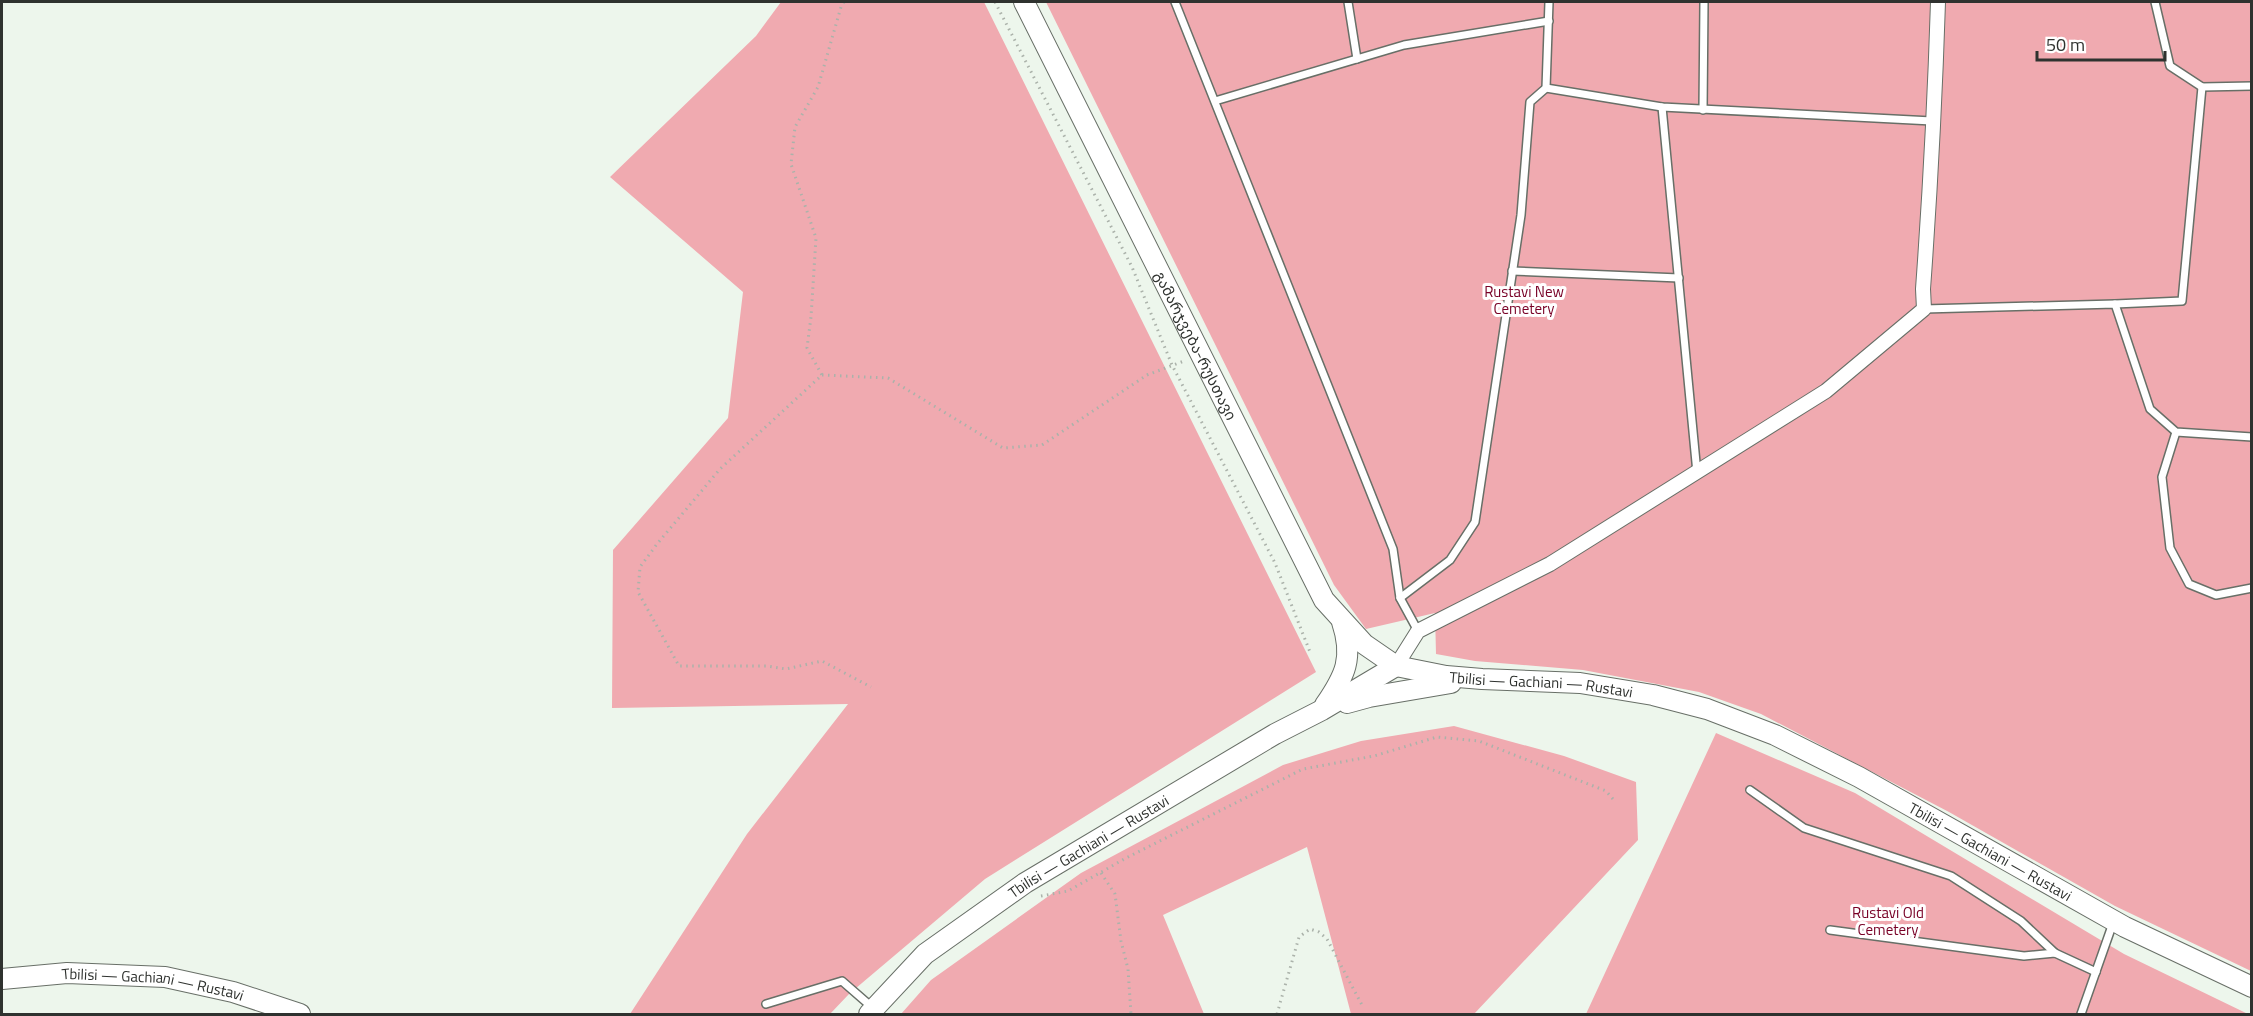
<svg xmlns="http://www.w3.org/2000/svg" width="2253" height="1016" font-family="'Titillium Web','Noto Sans Georgian',sans-serif">
  <rect width="100%" height="100%" fill="#edf6ec"/>
  <g fill="#f0aab0">
    <path d="M 781,2 L 984,2 L 1316,672 L 985,879 L 849,994 L 830,1014 L 630,1014 L 747,834 L 848,704 L 612,708 L 613,550 L 728,418 L 743,292 L 610,177 L 756,36 Z"/>
    <path d="M 1046,2 L 2251,2 L 2251,971 L 2115,906 L 1949,812 L 1761,714 L 1699,692 L 1583,670 L 1475,661 L 1436,654 L 1435,613 L 1366,629 L 1334,585 Z"/>
    <path d="M 1454,726 L 1564,756 L 1636,782 L 1638,840 L 1474,1014 L 1351,1014 L 1307,847 L 1163,915 L 1204,1014 L 901,1014 L 931,980 L 1081,873 L 1283,765 L 1361,741 Z"/>
    <path d="M 1716,733 L 1855,793 L 2124,954 L 2248,1014 L 1586,1014 Z"/>
  </g>
  <g fill="none" stroke-linecap="round" stroke-linejoin="round">
    <g stroke="#686f67" stroke-width="10">
      <g id="service">
        <path d="M 1175,2 L 1393,549 L 1400,598 L 1418,631"/>
        <path d="M 1348,2 L 1357,59"/>
        <path d="M 2155,2 L 2170,66 L 2202,87 L 2252,86"/>
        <path d="M 1546,88 L 1662,107 L 1932,121"/>
        <path d="M 1215,101 L 1404,45 L 1549,21"/>
        <path d="M 1662,107 L 1697,473"/>
        <path d="M 1703,110 L 1704,2"/>
        <path d="M 1512,271 L 1679,278"/>
        <path d="M 2115,304 L 2182,301 L 2202,87"/>
        <path d="M 1924,309 L 2115,304 L 2150,409 L 2176,432 L 2252,437"/>
        <path d="M 2176,432 L 2162,477 L 2170,548 L 2189,584 L 2216,595 L 2252,588"/>
        <path d="M 1400,598 L 1450,560 L 1475,522 L 1521,215 L 1530,102 L 1546,88 L 1549,2"/>
        <path d="M 1750,790 L 1804,828 L 1951,876 L 2021,921 L 2055,953"/>
        <path d="M 1830,930 L 2024,956 L 2055,953 L 2096,972"/>
        <path d="M 766,1004 L 842,981 L 873,1008"/>
        <path d="M 2081,1014 L 2113,923"/>
      </g>
    </g>
    <g stroke="#686f67" stroke-width="16">
      <path id="minor" d="M 1396,666 L 1418,631 L 1550,564 L 1826,391 L 1924,309 L 1923,289 C 1930,193 1935,98 1938,2"/>
    </g>
    <g stroke="#686f67" stroke-width="22">
      <g id="secondary">
        <path id="s1" d="M 1024,2 L 1324,600 L 1364,644 L 1396,666 L 1446,676 L 1482,679 L 1580,683 L 1653,695 L 1707,709 L 1775,735 L 1859,777 L 2125,927 L 2252,987"/>
        <path d="M 1347,703 L 1369,697 L 1451,683"/>
        <path d="M 1325,705 C 1345,676 1354,658 1342,622"/>
        <path id="s2" d="M 2,979 L 67,973 L 165,977 L 233,992 L 300,1014"/>
        <path id="s3" d="M 869,1014 L 925,954 L 1025,883 L 1275,734 L 1322,710 L 1396,666"/>
      </g>
    </g>
    <g stroke="#abb2aa" stroke-width="3" stroke-dasharray="1.5 4.5" stroke-linecap="butt">
      <path d="M 844,2 L 841,7 L 818,87 L 795,127 L 791,164 L 816,238 L 811,317 L 807,348 L 822,375 L 720,469 L 657,544 L 640,567 L 638,592 L 679,666 L 767,666 L 786,669 L 822,661 L 871,687"/>
      <path d="M 995,2 L 1132,267 L 1172,365 L 1275,563 L 1310,652"/>
      <path d="M 822,375 L 888,378 L 1003,448 L 1042,445 L 1147,375 L 1184,361"/>
      <path d="M 1101,873 L 1115,894 L 1121,941 L 1128,969 L 1131,1014"/>
      <path d="M 1041,896 L 1068,891 L 1126,858 L 1303,769 L 1374,756 L 1437,737 L 1479,741 L 1606,791 L 1613,799"/>
      <path d="M 1277,1014 L 1299,937 L 1310,929 L 1319,932 L 1327,939 L 1363,1007"/>
    </g>
    <use href="#service" stroke="#fff" stroke-width="7"/>
    <use href="#minor" stroke="#fff" stroke-width="14"/>
    <use href="#secondary" stroke="#fff" stroke-width="20"/>
  </g>
  <g text-anchor="middle" dominant-baseline="central" stroke-width="6" stroke-linejoin="round" paint-order="stroke">
    <g font-size="15" fill="#780026" stroke="#fff">
      <text x="1524" y="291">Rustavi New<tspan x="1524" dy="17">Cemetery</tspan></text>
      <text x="1888" y="912">Rustavi Old<tspan x="1888" dy="17">Cemetery</tspan></text>
    </g>
    <g font-size="15" fill="#2f322f" stroke="#fff">
      <text stroke="none"><textPath href="#s1" startOffset="384">გამარჯვება-რუსთავი</textPath></text>
      <text stroke="none"><textPath href="#s1" startOffset="914">Tbilisi — Gachiani — Rustavi</textPath></text>
      <text stroke="none"><textPath href="#s3" startOffset="278">Tbilisi — Gachiani — Rustavi</textPath></text>
      <text stroke="none"><textPath href="#s1" startOffset="1400">Tbilisi — Gachiani — Rustavi</textPath></text>
      <text stroke="none"><textPath href="#s2" startOffset="152">Tbilisi — Gachiani — Rustavi</textPath></text>
    </g>
  </g>
  <rect width="2253" height="1016" fill="none" stroke="#2f322f" stroke-width="6"/>
  <path d="M2037 51v9h128v-9" fill="none" stroke="#2f322f" stroke-width="3"/>
  <text x="2046" y="51" font-size="18" fill="#2f322f" stroke="#ffffff" stroke-width="4.5" paint-order="stroke">50 m</text>
</svg>
